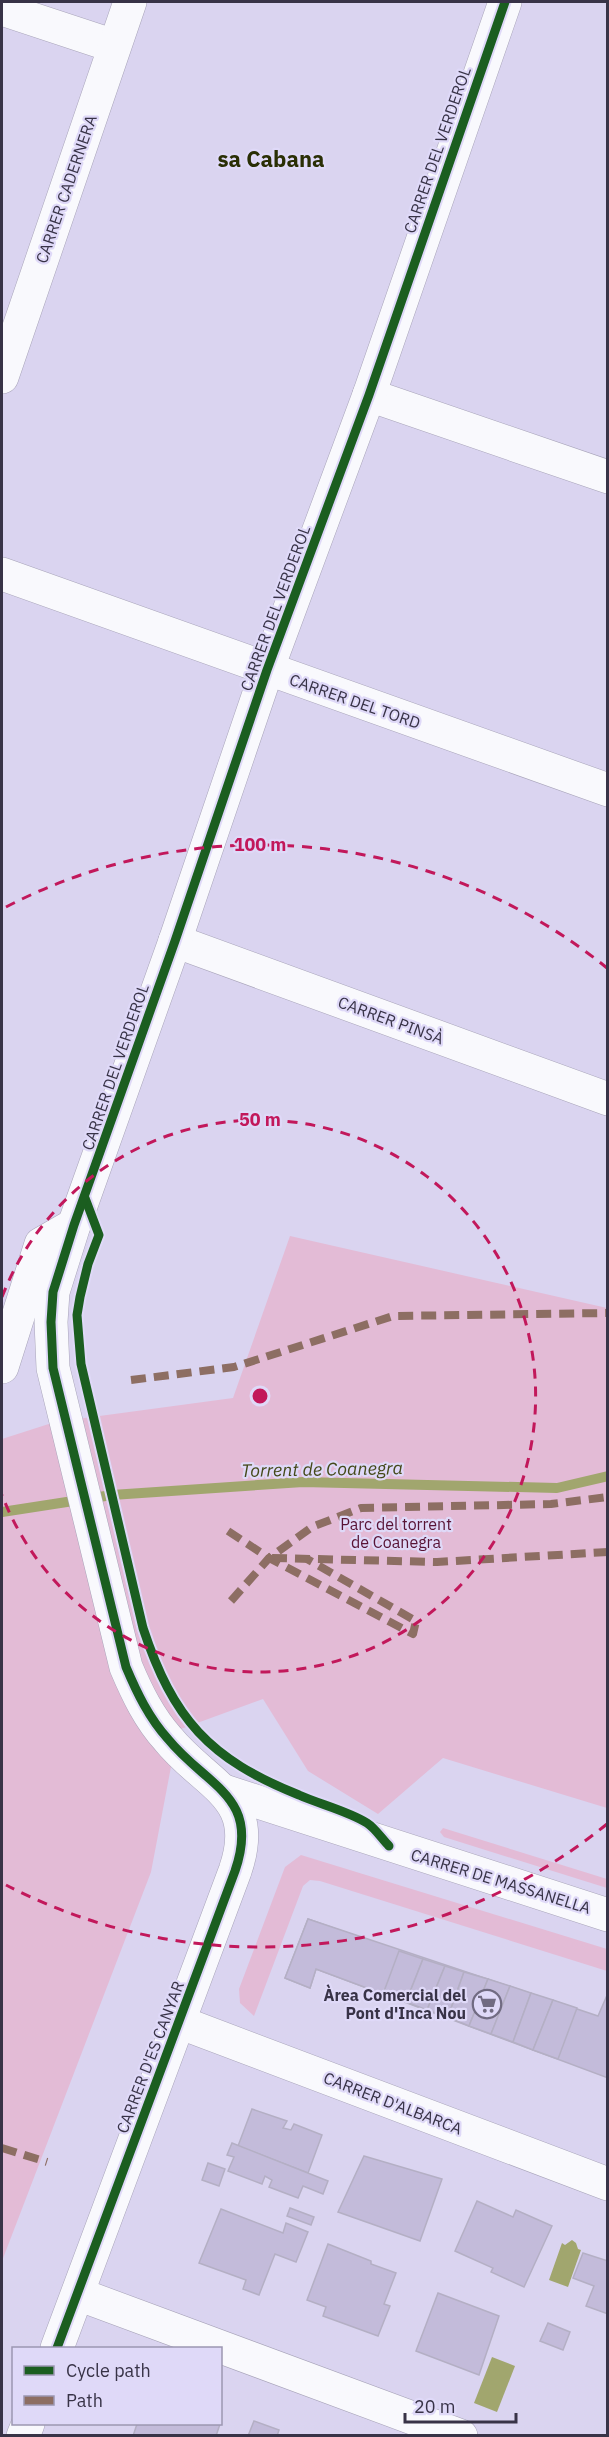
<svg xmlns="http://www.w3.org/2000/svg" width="609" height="2437" font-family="'IBM Plex Sans',sans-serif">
  <rect width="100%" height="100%" fill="#dad4f0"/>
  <g fill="#e3bbd6">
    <path d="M 290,1236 L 607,1308 L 607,1808 L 443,1758 L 378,1814 L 308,1771 L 263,1699 L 178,1730 L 151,1872 L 2,2261 L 2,1439 L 55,1422 L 233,1398 Z"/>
    <path d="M 443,1828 L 607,1879 L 607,1888 L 444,1837 L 440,1832 Z"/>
    <path d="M 301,1855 L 607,1949 L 607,1971 L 320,1881 L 310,1880 L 303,1886 L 254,2016 L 240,2003 L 239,1989 L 285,1867 Z"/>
  </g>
  <g fill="#a1a66e">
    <path d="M 572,2240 L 576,2243 L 578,2249 L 581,2250 L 568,2287 L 549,2280 L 562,2243 L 565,2245 Z"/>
    <path d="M 492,2357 L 515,2366 L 497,2412 L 474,2403 Z"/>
  </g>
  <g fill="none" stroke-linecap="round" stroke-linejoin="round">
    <path stroke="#a1a66e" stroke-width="10" d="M 2,1512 L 112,1495 L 303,1482 L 557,1488 L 608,1476"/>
  </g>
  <g fill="#c3bbda" stroke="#b4afc4" stroke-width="1.5">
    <path d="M 308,1919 L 399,1951 L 383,1994 L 316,1969 L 310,1988 L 285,1978 Z"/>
    <path d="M 308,1919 L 598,2016 L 608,1993 L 608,2078 L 316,1969 L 310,1988 L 285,1978 Z"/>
    <path d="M 399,1951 L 423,1959 L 406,2002 L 383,1994 Z"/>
    <path d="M 423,1959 L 445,1966 L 427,2010 L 406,2002 Z"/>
    <path d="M 445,1966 L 464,1972 L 448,2017 L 427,2010 Z"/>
    <path d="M 464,1972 L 488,1979 L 469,2026 L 448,2017 Z"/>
    <path d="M 488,1979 L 510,1986 L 491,2034 L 469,2026 Z"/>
    <path d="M 510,1986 L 531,1993 L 513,2042 L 491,2034 Z"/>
    <path d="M 531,1993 L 553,2000 L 533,2050 L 513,2042 Z"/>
    <path d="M 553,2000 L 577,2008 L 558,2059 L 533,2050 Z"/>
    <path d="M 252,2109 L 287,2121 L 283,2128 L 291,2130 L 294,2124 L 322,2135 L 308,2173 L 238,2146 Z"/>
    <path d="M 232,2143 L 328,2181 L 323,2194 L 303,2186 L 298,2198 L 269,2187 L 272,2180 L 265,2176 L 262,2184 L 228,2171 L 234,2157 L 227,2155 Z"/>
    <path d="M 364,2156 L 442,2179 L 420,2241 L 338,2212 Z"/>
    <path d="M 208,2163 L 225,2169 L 219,2186 L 202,2180 Z"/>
    <path d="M 477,2201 L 513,2217 L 516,2210 L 552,2226 L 524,2287 L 491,2272 L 493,2268 L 455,2251 Z"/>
    <path d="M 290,2208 L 314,2217 L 311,2225 L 287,2216 Z"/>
    <path d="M 221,2209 L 283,2233 L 286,2223 L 308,2232 L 296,2262 L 275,2254 L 259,2295 L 243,2289 L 246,2280 L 199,2263 Z"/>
    <path d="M 328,2244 L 371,2261 L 371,2264 L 396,2273 L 384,2304 L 390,2306 L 378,2336 L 323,2316 L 326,2307 L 307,2300 Z"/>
    <path d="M 583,2253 L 608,2261 L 608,2314 L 586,2306 L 594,2286 L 573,2278 Z"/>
    <path d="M 438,2293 L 499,2316 L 479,2375 L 416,2351 Z"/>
    <path d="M 548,2323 L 570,2332 L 563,2350 L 540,2341 Z"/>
    <path d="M 254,2421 L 279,2430 L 277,2436 L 248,2436 Z"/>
    <path d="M 137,2424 L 220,2424 L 216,2436 L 133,2436 Z"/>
  </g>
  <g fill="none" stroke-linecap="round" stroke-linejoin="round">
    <g stroke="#a8a4b9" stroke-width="34">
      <g id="minor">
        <path d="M 2,9 L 114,46"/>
        <path d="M 2,377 L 130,2"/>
        <path d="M 369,395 L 608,477"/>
        <path d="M 2,574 L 608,790"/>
        <path d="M 175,941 L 608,1099"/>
        <path d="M 2,1367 L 41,1244 L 74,1225"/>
        <path d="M 224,1791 L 608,1915"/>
        <path d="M 179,2022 L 608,2184"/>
        <path d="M 78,2294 L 461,2436"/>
        <path d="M 57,2348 L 235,1871 C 261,1796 207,1787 168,1739 C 149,1718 137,1693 126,1667 L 53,1368 L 51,1322 L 53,1292 L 74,1225 L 175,941 L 267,670 L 369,395 L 505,2"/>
        <path d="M 23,2436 L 28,2424"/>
      </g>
    </g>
    <use href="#minor" stroke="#f9f9fd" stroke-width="33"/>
    <g stroke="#8d6e63" stroke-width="8" stroke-dasharray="15 8" stroke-linecap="butt">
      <path d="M 131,1380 L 234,1367 L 393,1316 L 608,1313"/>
      <path d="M 228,1531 L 269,1558 L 413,1634 L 416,1621 L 307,1559"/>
      <path d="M 272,1558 L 437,1562 L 608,1552"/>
      <path d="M 231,1601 L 269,1558 L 312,1527 L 361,1508 L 551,1504 L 608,1497"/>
      <path d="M 2,2148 L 47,2162"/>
    </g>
    <g stroke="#dfd9f8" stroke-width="13">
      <g id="cycleway">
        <path d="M 85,1198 L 99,1235 L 88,1264 L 80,1297 L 77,1315 L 81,1364 L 143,1628 C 173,1719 209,1759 299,1795 C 319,1804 348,1811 367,1823 C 375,1828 382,1839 389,1846"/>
        <path d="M 57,2348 L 235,1871 C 261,1796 207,1787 168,1739 C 149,1718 137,1693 126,1667 L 53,1368 L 51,1322 L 53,1292 L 74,1225 L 175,941 L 267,670 L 369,395 L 505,2"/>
      </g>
    </g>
    <use href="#cycleway" stroke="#1b5e20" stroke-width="9"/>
  </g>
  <g fill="none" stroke="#c2185b" stroke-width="3" stroke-dasharray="10 8">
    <path d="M2 1297A276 276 0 1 1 2 1495"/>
    <path d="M607 1824A551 551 0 0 1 6 1885M6 907A551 551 0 0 1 607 968"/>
  </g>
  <defs>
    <g id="supermarket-ring" transform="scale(1.5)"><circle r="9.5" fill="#dfd9f8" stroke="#716b82" stroke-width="1.5"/><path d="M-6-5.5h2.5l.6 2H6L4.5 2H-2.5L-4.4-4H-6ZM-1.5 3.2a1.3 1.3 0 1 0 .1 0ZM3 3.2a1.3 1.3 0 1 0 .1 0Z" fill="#716b82"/></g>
  </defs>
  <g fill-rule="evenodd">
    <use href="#supermarket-ring" x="487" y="2004"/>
  </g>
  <g text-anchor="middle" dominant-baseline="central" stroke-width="4.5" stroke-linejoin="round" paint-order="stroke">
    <g font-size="16" fill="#383347" stroke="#dfd9f8">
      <text transform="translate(437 150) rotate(-71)">CARRER DEL VERDEROL</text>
      <text transform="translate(66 189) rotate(-71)">CARRER CADERNERA</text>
      <text transform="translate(275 608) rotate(-70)">CARRER DEL VERDEROL</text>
      <text transform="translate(355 701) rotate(19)">CARRER DEL TORD</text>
      <text transform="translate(391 1020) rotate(20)">CARRER PINSÀ</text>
      <text transform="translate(115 1067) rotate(-71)">CARRER DEL VERDEROL</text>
      <text transform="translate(501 1881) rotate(17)">CARRER DE MASSANELLA</text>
      <text transform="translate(150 2057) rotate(-69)">CARRER D'ES CANYAR</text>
      <text transform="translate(393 2103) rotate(21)">CARRER D'ALBARCA</text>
    </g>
    <g font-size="16" fill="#581335" stroke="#dfd9f8">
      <text x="396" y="1524">Parc del torrent<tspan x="396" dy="18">de Coanegra</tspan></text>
    </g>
    <g font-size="16" font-weight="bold" fill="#383347" stroke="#dfd9f8" text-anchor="end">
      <text x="466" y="1995">Àrea Comercial del<tspan x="466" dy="18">Pont d'Inca Nou</tspan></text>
    </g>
    <g font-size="18" font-style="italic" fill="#444919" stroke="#dfd9f8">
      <text transform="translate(322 1469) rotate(-1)">Torrent de Coanegra</text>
    </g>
    <g font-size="22" font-weight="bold" fill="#2a2f05" stroke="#dfd9f8">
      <text x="271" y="158">sa Cabana</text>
    </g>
  </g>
  <circle cx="260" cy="1396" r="9" fill="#c2185b" stroke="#dfd9f8" stroke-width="3"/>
  <g font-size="18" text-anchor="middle" font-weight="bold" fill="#c2185b" stroke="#dfd9f8" stroke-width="4.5" stroke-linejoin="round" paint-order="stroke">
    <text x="260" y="851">100 m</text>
    <text x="260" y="1126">50 m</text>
  </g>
  <rect width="609" height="2437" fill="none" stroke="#383347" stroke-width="6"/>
  <rect x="12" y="2347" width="210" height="78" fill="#dfd9f8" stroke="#9c97b1" stroke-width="1.5"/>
  <rect x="24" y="2366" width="30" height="9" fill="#1b5e20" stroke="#9c97b1" stroke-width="1.5"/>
  <text x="66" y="2377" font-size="18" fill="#383347">Cycle path</text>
  <rect x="24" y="2396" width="30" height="9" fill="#8d6e63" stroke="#9c97b1" stroke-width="1.5"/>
  <text x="66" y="2407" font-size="18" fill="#383347">Path</text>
  <path d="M405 2413v9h111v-9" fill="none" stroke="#383347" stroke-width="3"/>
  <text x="414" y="2413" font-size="18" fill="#383347" stroke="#dfd9f8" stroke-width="4.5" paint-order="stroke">20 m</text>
</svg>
